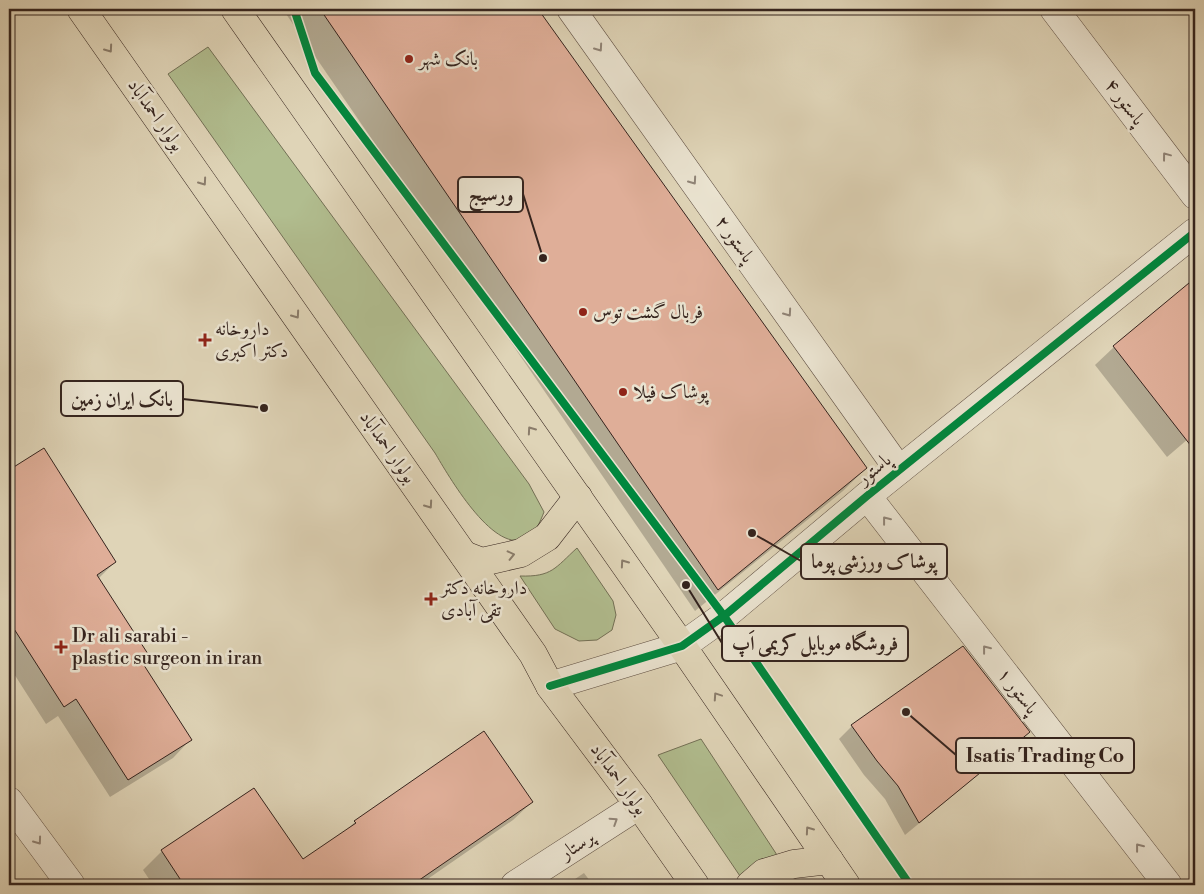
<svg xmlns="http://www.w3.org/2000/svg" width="1204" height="894" font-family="'Libre Bodoni',Amiri,serif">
  <rect width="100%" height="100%" fill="#dfd4b7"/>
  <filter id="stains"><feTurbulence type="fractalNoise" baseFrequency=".004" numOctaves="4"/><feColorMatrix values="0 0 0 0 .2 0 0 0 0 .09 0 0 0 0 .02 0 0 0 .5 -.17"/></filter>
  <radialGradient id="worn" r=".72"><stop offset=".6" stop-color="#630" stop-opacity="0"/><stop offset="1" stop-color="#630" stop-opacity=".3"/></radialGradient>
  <g fill="#b1bd8f" stroke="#737056">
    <path d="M 208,47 L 529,484 L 544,512 C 540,522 535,535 524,539 C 492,552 448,475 435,453 L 168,74 Z"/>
    <path d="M 577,548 L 613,601 L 616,615 L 612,630 L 597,640 L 579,641 L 555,629 L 520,576 C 552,577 555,568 577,548 Z"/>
    <path d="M 701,739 L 777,855 L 742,879 L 658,755 Z"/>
  </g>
  <g fill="#0003">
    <path d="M 286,9 L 536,9 L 866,468 L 843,491 L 695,611 L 284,11 Z"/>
    <path d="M 1195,280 L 1195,433 L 1167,457 L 1095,365 L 1114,347 Z"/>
    <path d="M 43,450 L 115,562 L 98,579 L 146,654 L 140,660 L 190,740 L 173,758 L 110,797 L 58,716 L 46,724 L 9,666 L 9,471 Z"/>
    <path d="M 852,726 L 1028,731 L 1014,745 L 905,835 L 885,799 L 864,775 L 839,739 Z"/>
    <path d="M 484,733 L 532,802 L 513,820 L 419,885 L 153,885 L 143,870 L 162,851 L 254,790 L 303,861 L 343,833 L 355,822 Z"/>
    <path d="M 584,873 L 593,885 L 566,885 Z"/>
  </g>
  <g fill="#dfae98" stroke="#35241e">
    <path d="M 320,9 L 538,9 L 867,468 L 718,590 Z"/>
    <path d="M 1195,278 L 1195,451 L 1113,346 Z"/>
    <path d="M 44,448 L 116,562 L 97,575 L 148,654 L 140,659 L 192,740 L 128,780 L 76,699 L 64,707 L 9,621 L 9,470 Z"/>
    <path d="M 963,646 L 1030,732 L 919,823 L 898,786 L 877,761 L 851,725 Z"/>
    <path d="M 484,731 L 533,802 L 412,885 L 184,885 L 161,850 L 254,788 L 303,859 L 356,823 L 354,821 Z"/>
  </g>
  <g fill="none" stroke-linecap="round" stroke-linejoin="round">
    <g stroke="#605044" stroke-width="29">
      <g id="minor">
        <path d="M 571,9 L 899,470"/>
        <path d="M 1054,9 L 1195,195"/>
        <path d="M 867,496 L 1168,885"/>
        <path d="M 550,686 L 682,646 L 724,616 L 867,496 L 1195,232"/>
        <path d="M 9,801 L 71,885"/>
        <path d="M 515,885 L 639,805"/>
      </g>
    </g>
    <g stroke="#35241e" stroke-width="29">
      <g id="major">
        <path d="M 81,9 L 533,654 L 550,686 L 639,805 L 695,885"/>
        <path d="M 235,9 L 682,646 L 846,885"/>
        <path d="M 464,555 L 482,562 L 521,553 L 547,537 L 578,497"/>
        <path d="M 750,885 L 764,873 L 794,864 L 829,860"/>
      </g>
    </g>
    <use href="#minor" stroke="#eae3d0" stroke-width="28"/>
    <use href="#major" stroke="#dfd4b7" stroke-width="28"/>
    <g stroke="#eae3d0" stroke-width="11">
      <g id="cycleway">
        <path d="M 294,9 L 315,73 L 724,616 L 910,885"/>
        <path d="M 550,686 L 682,646 L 724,616 L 867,496 L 1195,232"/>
      </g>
    </g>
    <use href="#cycleway" stroke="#00873e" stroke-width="8"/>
  </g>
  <defs><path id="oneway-chevron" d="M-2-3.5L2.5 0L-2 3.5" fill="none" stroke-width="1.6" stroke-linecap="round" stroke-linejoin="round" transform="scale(1.25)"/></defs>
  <g stroke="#908477">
    <use href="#oneway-chevron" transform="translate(599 48) rotate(55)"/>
    <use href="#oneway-chevron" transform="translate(1166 156) rotate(-127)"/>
    <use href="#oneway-chevron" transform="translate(693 181) rotate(55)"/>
    <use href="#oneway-chevron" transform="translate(788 313) rotate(55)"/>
    <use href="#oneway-chevron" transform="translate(886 520) rotate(-128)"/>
    <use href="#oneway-chevron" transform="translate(986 649) rotate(-128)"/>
    <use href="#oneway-chevron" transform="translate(614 821) rotate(-33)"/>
    <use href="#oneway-chevron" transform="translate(38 841) rotate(54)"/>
    <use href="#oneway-chevron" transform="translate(1139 847) rotate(-128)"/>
  </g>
  <g stroke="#8a7c6a">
    <use href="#oneway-chevron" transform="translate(109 49) rotate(55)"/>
    <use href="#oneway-chevron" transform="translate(203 182) rotate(55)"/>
    <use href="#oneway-chevron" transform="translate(296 315) rotate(55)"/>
    <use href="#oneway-chevron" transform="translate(531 430) rotate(-125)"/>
    <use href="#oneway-chevron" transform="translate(429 505) rotate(55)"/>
    <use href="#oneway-chevron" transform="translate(511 555) rotate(-13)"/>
    <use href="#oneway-chevron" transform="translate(624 563) rotate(-125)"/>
    <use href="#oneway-chevron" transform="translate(717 696) rotate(-124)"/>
    <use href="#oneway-chevron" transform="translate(809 830) rotate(-125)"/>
  </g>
  <g fill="#8f2418" stroke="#eae3d0" stroke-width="2">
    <circle cx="409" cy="59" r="5"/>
    <circle cx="583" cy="312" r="5"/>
    <path d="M202.5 332.5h5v5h5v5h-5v5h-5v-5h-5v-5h5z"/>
    <circle cx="623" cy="392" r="5"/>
    <path d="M428.5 591.5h5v5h5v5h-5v5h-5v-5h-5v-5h5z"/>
    <path d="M58.5 639.5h5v5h5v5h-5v5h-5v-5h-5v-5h5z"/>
  </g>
  <g text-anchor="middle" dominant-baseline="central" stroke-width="5" stroke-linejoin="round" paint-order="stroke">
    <g font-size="19" fill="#35241e" stroke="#eae3d0" text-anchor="start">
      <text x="419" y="59">بانک شهر</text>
      <text x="593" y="312">فربال گشت توس</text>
      <text x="215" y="329">داروخانه<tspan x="215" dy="22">دکتر اکبری</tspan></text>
      <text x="633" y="392">پوشاک فیلا</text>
      <text x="441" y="588">داروخانه دکتر<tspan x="441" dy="22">تقی آبادی</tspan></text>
      <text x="72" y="636">Dr ali sarabi -<tspan x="72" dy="22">plastic surgeon in iran</tspan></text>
    </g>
    <g font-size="19" fill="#35241e" stroke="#eae3d0">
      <text transform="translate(1125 102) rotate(53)">پاستور ۴</text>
      <text transform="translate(156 115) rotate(55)">بولوار احمدآباد</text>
      <text transform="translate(735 239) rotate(55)">پاستور ۲</text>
      <text transform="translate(388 447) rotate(55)">بولوار احمدآباد</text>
      <text transform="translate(874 469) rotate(-39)">پاستور</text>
      <text transform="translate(1018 691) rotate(52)">پاستور ۱</text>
      <text transform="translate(619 779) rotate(54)">بولوار احمدآباد</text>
      <text transform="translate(577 845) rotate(-33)">پرستار</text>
    </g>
  </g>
  <path fill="none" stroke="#35241e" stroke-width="2" d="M543 258L523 194M264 408L183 399M752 533L801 561M686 585L722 643M906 712L956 755"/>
  <g fill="#35241e" stroke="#eae3d0" stroke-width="2">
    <circle cx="543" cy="258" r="5"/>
    <circle cx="264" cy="408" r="5"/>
    <circle cx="752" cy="533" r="5"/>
    <circle cx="686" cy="585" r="5"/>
    <circle cx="906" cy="712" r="5"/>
  </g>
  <g fill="#eae3d0" stroke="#35241e" stroke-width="2">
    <rect x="458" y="177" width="65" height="35" rx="5"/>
    <rect x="61" y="381" width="122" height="35" rx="5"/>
    <rect x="801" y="544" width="146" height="35" rx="5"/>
    <rect x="722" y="626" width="186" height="35" rx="5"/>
    <rect x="956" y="738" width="178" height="35" rx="5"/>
  </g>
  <g font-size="20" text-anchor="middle" font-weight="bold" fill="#35241e">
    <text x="491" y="201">ورسیج</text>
    <text x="122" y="406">بانک ایران زمین</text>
    <text x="874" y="568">پوشاک ورزشی پوما</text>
    <text x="815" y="650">فروشگاه موبایل کریمی اَپ</text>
    <text x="1045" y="762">Isatis Trading Co</text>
  </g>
  <rect width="1204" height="894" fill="none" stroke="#dfd4b7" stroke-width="30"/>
  <rect x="10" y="10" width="1184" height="874" fill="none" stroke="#35241e" stroke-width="2.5"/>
  <rect x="15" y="15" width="1174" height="864" fill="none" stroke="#35241e"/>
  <rect width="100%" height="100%" filter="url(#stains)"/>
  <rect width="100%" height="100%" fill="url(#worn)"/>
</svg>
